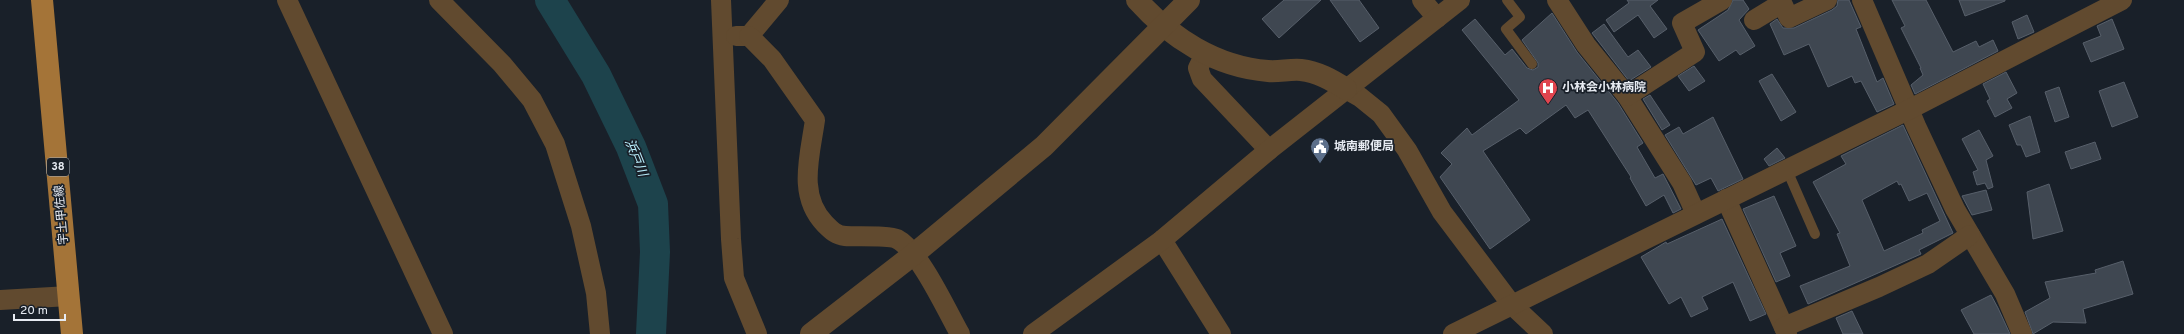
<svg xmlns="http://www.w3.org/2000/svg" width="2184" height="334" font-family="Overpass,'Noto Sans JP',sans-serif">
  <rect width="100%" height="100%" fill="#192029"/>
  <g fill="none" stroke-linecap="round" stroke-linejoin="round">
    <path stroke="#1d434c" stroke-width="30" d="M 550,0 L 596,75 L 631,147 L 653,204 L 655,252 L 651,334"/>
  </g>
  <g fill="#3f4751" stroke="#575f6a" fill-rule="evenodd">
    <path d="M 1284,0 L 1321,0 L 1279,38 L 1262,19 Z"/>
    <path d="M 1330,0 L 1359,0 L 1379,28 L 1360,42 Z"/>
    <path d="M 1627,0 L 1658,0 L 1650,6 L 1667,29 L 1654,38 L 1638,15 L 1614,32 L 1606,20 L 1629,3 Z"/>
    <path d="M 1733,0 L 1743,0 L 1749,9 L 1739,20 L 1755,46 L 1740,55 L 1736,50 L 1719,61 L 1698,30 L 1728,10 Z"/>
    <path d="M 1838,0 L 1849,0 L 1861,27 L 1856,29 L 1877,82 L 1883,78 L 1894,104 L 1877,112 L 1861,81 L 1855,83 L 1852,76 L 1828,87 L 1809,44 L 1784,55 L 1770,24 L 1777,19 L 1783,28 L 1794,28 L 1832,10 L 1837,6 Z"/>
    <path d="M 1892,0 L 1926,0 L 1953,52 L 1976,41 L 1979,47 L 1993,40 L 1998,51 L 1915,94 L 1911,85 L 1923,75 L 1920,68 L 1921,68 L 1901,28 L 1905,26 Z"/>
    <path d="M 1959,0 L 2005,0 L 2005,1 L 1965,16 Z"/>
    <path d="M 1552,13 L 1577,52 L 1618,103 L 1643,143 L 1637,147 L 1655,178 L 1663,174 L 1681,209 L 1673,213 L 1664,195 L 1646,206 L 1630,178 L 1631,177 L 1588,110 L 1575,118 L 1566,105 L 1526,134 L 1520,128 L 1483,151 L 1530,220 L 1490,249 L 1440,177 L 1452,164 L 1441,153 L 1467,128 L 1472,135 L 1519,100 L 1462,30 L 1475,19 L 1505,55 L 1512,49 L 1527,68 L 1533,70 L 1538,67 L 1538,63 L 1522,40 Z"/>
    <path d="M 2027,15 L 2034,32 L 2018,39 L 2012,22 Z"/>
    <path d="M 2112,19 L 2124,49 L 2091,62 L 2083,43 L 2101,36 L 2097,26 Z"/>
    <path d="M 1604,24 L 1628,57 L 1638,50 L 1651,67 L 1629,81 L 1592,33 Z"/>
    <path d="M 1694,66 L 1705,81 L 1689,91 L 1678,76 Z"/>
    <path d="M 2006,72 L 2017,93 L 2007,99 L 2012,108 L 1995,117 L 1987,101 L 1990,99 L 1983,84 Z"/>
    <path d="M 1772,74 L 1796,112 L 1781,121 L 1759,81 Z"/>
    <path d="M 2124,82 L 2138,117 L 2112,127 L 2099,91 Z"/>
    <path d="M 2059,87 L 2069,117 L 2055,122 L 2045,92 Z"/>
    <path d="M 1650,95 L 1670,125 L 1662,130 L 1643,99 Z"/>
    <path d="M 2030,116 L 2040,152 L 2026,157 L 2021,145 L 2017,145 L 2009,125 Z"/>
    <path d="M 1713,117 L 1743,179 L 1718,191 L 1711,178 L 1696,185 L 1665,135 L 1679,127 L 1683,134 Z"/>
    <path d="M 1903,125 L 1953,233 L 1919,250 L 1921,254 L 1808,304 L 1800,286 L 1850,266 L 1837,234 L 1840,233 L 1813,182 L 1846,164 L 1841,156 ZM 1897,181 L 1899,185 L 1901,184 L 1909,201 L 1927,193 L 1940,221 L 1922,230 L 1923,233 L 1884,251 L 1862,200 Z"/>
    <path d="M 1979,130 L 1993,156 L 1986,160 L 1993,187 L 1988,189 L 1985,183 L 1977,185 L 1973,172 L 1978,170 L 1962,139 Z"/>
    <path d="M 2095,142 L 2101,159 L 2071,169 L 2065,152 Z"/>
    <path d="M 1777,148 L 1785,158 L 1769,166 L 1764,159 Z"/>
    <path d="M 2049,184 L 2063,231 L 2033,239 L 2027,192 Z"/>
    <path d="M 1986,190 L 1992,210 L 1972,215 L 1962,196 Z"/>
    <path d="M 1774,196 L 1796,246 L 1780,253 L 1790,276 L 1776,282 L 1743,209 Z"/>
    <path d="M 1722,219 L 1766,314 L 1750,321 L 1733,282 L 1702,297 L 1708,309 L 1691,317 L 1681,297 L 1669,304 L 1641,257 L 1666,242 L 1667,244 Z"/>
    <path d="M 2123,261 L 2133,294 L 2083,309 L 2086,323 L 2053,322 L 2033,334 L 2025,312 L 2050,298 L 2045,282 L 2096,273 L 2095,270 Z"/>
    <path d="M 1991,295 L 1998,308 L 2010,334 L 1974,334 L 1961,310 Z"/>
    <path d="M 1852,311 L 1863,334 L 1843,334 L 1836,318 Z"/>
  </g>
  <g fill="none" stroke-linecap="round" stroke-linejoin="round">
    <g stroke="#614a2f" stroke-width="10">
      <path d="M 1507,0 L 1520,17 L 1506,29 L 1532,64"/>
      <path d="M 1787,170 L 1815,234"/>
    </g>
    <g stroke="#614a2f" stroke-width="20">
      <path d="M 287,0 L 443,334"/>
      <path d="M 439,0 L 502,64 L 532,100 L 555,144 L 581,226 L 596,293 L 600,334"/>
      <path d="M 721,0 L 731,239 L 734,278 L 757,334"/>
      <path d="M 1422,0 L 1437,18"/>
      <path d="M 1557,0 L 1586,45 L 1627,96 L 1682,183 L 1696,214"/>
      <path d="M 1862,0 L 1916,126 L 1955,209 L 2005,294 L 2022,334"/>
      <path d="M 1754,20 L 1782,3 L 1789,18 L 1827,0"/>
      <path d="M 736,36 L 749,36 L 779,0"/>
      <path d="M 749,36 L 772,59 L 815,120 C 810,156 797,195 825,224 C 832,231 836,235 845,236 C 856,237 889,235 897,239 C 919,250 947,311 960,334"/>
      <path d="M 1205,54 L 1198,68 L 1202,79 L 1269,150"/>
      <path d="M 1346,89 L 1360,97 L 1381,114 L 1407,150 L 1442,212 L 1512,305 L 1543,334"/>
      <path d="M 1627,96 L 1695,52 L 1682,23 L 1722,0"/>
      <path d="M 1726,199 L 1787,334"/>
      <path d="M 1162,240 L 1221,334"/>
      <path d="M 0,300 L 69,296"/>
      <path d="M 1784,327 L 1879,287 L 1928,264 L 1970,235"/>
      <path d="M 1033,334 L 1162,240 L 1269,150 L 1460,0"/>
      <path d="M 1453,334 L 1910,109 L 2122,0"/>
    </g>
    <g stroke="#614a2f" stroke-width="22">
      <path d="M 1137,0 C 1171,38 1216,67 1268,71 C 1279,72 1290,69 1301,70 C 1318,72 1332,80 1346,89"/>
      <path d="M 811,334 L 914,254 L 1044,146 L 1189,0"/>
    </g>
    <path stroke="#a47438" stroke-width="22" d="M 42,0 L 72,334"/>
  </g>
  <defs>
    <g id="hospital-pin" transform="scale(1)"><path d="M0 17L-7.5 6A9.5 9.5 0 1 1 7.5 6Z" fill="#e0444e" stroke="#192029"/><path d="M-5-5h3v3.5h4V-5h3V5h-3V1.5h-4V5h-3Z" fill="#fff"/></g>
    <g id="civic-pin" transform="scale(1)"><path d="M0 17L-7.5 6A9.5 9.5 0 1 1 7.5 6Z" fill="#5c6f8a" stroke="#192029"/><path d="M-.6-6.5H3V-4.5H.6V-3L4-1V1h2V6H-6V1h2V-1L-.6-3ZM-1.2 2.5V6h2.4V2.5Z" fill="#fff"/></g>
  </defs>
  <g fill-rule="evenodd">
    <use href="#hospital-pin" x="1548" y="88"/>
    <use href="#civic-pin" x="1320" y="147"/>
  </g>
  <g text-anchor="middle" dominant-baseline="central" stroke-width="3.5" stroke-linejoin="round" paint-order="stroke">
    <rect fill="#192029" stroke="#a9aeb6" stroke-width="1" x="47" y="158" width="22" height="18" rx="3"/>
    <g font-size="11" font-weight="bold" fill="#e7ebf2">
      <text x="58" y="167">38</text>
    </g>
    <g font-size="12" font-weight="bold" fill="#e7ebf2" stroke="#192029" text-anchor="start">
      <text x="1562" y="88">小林会小林病院</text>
      <text x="1334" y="147">城南郵便局</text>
    </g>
    <g font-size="12" fill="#e7ebf2" stroke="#192029">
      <text transform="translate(62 215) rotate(-95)">宇土甲佐線</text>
    </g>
    <g font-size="13" font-style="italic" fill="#b8edfb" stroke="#192029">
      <text transform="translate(635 158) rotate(68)">浜戸川</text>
    </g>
  </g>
  <path d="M14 314v6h51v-6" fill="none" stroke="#e7ebf2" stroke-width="2"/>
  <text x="20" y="314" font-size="12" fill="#e7ebf2" stroke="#192029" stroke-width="3" paint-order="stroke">20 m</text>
</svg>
